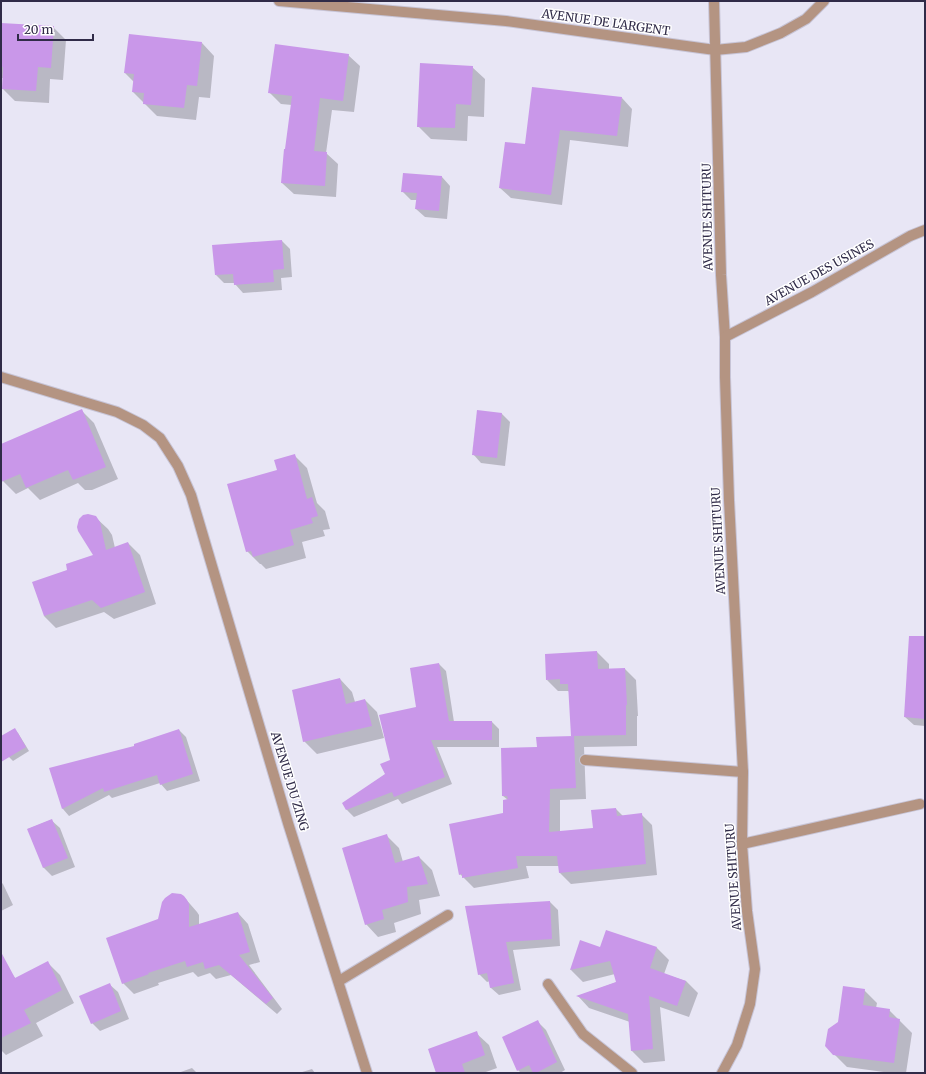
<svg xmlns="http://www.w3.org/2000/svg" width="926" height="1074" font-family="Merriweather,serif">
  <rect width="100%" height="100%" fill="#e8e6f5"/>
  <g fill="#0003">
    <path d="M 1,24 L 53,27 L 66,40 L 63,80 L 50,79 L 49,103 L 15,101 L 3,89 L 3,78 L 1,78 Z"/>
    <path d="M 202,43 L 214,56 L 210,98 L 199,97 L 196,120 L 157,116 L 133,92 L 134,82 L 125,73 Z"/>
    <path d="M 348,55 L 360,66 L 354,112 L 332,110 L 326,153 L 338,164 L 336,197 L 294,194 L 282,183 L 292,105 L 281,104 L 269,92 Z"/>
    <path d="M 472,67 L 485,79 L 484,117 L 468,116 L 467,141 L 431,139 L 418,126 Z"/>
    <path d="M 622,98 L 632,109 L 628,147 L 570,140 L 562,205 L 511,198 L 500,188 L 526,146 Z"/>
    <path d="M 442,177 L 450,186 L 447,219 L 425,217 L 416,209 L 417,200 L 411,200 L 402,191 Z"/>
    <path d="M 282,241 L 290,249 L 292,277 L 281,278 L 282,290 L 243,293 L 235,284 L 235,283 L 224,283 L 216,275 Z"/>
    <path d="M 82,411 L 94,423 L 118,479 L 92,490 L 85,490 L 78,483 L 40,500 L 28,488 L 16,494 L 3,481 L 1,475 L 1,445 Z"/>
    <path d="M 478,411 L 502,414 L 510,422 L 505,466 L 481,463 L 473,454 Z"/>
    <path d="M 295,456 L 307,468 L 317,503 L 325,511 L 330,529 L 323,530 L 325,536 L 302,542 L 306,558 L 266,569 L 261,564 L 260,564 L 247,551 L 278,470 Z"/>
    <path d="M 95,517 L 108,529 L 112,535 L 115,548 L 128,543 L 140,555 L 156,604 L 114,619 L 104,612 L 56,628 L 44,616 L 68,571 L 95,555 Z"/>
    <path d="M 925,651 L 925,726 L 914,725 L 905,717 Z"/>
    <path d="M 597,652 L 609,664 L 609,669 L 625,669 L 636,680 L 638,716 L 637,716 L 637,746 L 584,747 L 586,799 L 560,800 L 560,832 L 594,829 L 616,809 L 623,816 L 641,814 L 652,825 L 657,875 L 571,884 L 560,873 L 559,866 L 526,866 L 529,878 L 474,888 L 460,874 L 504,814 L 508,800 L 503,796 L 538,748 L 573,737 L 572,736 L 570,692 L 568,691 L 558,691 L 547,680 Z"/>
    <path d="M 439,664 L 446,671 L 454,722 L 492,722 L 499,729 L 499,747 L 437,747 L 452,784 L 402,804 L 398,799 L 354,817 L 347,810 L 344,803 L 386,774 L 391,761 Z"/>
    <path d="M 340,679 L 352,692 L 355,702 L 365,700 L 377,712 L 384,738 L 317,754 L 304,741 Z"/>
    <path d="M 14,729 L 18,733 L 29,751 L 13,761 L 9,757 L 1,744 L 1,737 Z"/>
    <path d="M 179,730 L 186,737 L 200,781 L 167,791 L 160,783 L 112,798 L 109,795 L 69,816 L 63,809 L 51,769 L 136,747 Z"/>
    <path d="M 51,820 L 60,828 L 75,867 L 52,876 L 44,868 L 28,829 Z"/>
    <path d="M 387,836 L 399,848 L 403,862 L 419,857 L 432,870 L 440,896 L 419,900 L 421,914 L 394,923 L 396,932 L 378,937 L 366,924 Z"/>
    <path d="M 1,882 L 3,884 L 13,905 L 1,911 Z"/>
    <path d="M 184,897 L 197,912 L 199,915 L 199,925 L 238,913 L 248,924 L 260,962 L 249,965 L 282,1009 L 277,1014 L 231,975 L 216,979 L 210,973 L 198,977 L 193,972 L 158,983 L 159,985 L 134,994 L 123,983 L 159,920 Z"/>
    <path d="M 550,902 L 558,910 L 560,946 L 513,950 L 521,990 L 499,995 L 491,988 L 490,981 L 487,982 L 479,974 L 466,907 Z"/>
    <path d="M 581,942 L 601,949 L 657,948 L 669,960 L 664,974 L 686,981 L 698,993 L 689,1017 L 660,1007 L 665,1061 L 644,1063 L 632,1051 L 630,1022 L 589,1008 L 578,996 L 617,982 L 615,974 L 583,982 L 571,970 Z"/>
    <path d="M 48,963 L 60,975 L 74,1003 L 36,1023 L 43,1036 L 6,1055 L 1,1050 L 1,979 L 12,974 L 16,979 Z"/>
    <path d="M 109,984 L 118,992 L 129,1019 L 100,1031 L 92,1023 Z"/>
    <path d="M 864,990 L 877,1003 L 876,1008 L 889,1010 L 912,1033 L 906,1073 L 891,1073 L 847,1067 L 834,1054 L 839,1022 Z"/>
    <path d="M 537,1021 L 546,1030 L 565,1070 L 560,1073 L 521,1073 L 518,1070 Z"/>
    <path d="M 476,1033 L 489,1045 L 497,1068 L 483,1073 L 438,1073 Z"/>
    <path d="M 192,1068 L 197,1073 L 178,1073 Z"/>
    <path d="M 312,1069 L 315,1073 L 299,1073 Z"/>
  </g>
  <g fill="#c997e9">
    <path d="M 1,23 L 54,26 L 51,68 L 38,67 L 36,91 L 2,89 L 3,67 L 1,67 Z"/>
    <path d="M 129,34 L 202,42 L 197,86 L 187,85 L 184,108 L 143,104 L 144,93 L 132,92 L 134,74 L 124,73 Z"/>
    <path d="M 275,44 L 349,54 L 343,101 L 320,98 L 314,151 L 327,152 L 325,186 L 281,183 L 284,149 L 285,149 L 292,96 L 268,93 Z"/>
    <path d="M 420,63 L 473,66 L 471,105 L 456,104 L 455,128 L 417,127 Z"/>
    <path d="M 532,87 L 622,97 L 617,136 L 560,130 L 551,195 L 499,188 L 505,142 L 525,144 Z"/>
    <path d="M 403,173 L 442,176 L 439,211 L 415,209 L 417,193 L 401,192 Z"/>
    <path d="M 282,240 L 284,269 L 273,270 L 274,282 L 234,285 L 233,274 L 215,275 L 212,245 Z"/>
    <path d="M 82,409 L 106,467 L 73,480 L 68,470 L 26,488 L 20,474 L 1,482 L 1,444 Z"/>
    <path d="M 477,410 L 502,413 L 497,458 L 472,455 Z"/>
    <path d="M 295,454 L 307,499 L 312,497 L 318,516 L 311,518 L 313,523 L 290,530 L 294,545 L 253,557 L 251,551 L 246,552 L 227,484 L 277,470 L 274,460 Z"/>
    <path d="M 88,514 L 96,516 L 100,522 L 106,550 L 128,542 L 145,592 L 101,608 L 92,600 L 44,616 L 32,582 L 67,570 L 66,564 L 93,555 L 78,531 L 77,527 L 79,519 L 83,515 Z"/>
    <path d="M 909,636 L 925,636 L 925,719 L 904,717 Z"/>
    <path d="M 597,651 L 598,669 L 625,668 L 627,705 L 626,705 L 626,735 L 571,736 L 568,684 L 560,684 L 560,679 L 546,680 L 545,654 Z"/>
    <path d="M 439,663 L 449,721 L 492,721 L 492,740 L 431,740 L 445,777 L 394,797 L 392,792 L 346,810 L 342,803 L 385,774 L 380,764 L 390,760 L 379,715 L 416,707 L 410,668 Z"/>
    <path d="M 340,678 L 346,704 L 365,699 L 372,726 L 303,742 L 292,690 Z"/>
    <path d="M 15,728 L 26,747 L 1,762 L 1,736 Z"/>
    <path d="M 179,729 L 193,774 L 160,785 L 157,775 L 104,792 L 103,788 L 62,809 L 49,768 L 134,746 L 134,744 Z"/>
    <path d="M 574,736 L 576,788 L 550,789 L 549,832 L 593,828 L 591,810 L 616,808 L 617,816 L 642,813 L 646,864 L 559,873 L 557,856 L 516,856 L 518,868 L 462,878 L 462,874 L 459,875 L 449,824 L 503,813 L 503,800 L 508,799 L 507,796 L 502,796 L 501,748 L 537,747 L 536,737 Z"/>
    <path d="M 52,819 L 68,858 L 43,868 L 27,829 Z"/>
    <path d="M 387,834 L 395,863 L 419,856 L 428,884 L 407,887 L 408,902 L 382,910 L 384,919 L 365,925 L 342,848 Z"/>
    <path d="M 172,893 L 181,894 L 184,896 L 187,900 L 189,904 L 189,927 L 238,912 L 250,952 L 239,955 L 273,998 L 266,1004 L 219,965 L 205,969 L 203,962 L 187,967 L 185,961 L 148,973 L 149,974 L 122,984 L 106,938 L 158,919 L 162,902 L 165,898 Z"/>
    <path d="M 550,901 L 552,939 L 506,942 L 514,983 L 490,988 L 487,973 L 478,975 L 465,906 Z"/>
    <path d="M 606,930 L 657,947 L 650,968 L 686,981 L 677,1006 L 649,996 L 653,1049 L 631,1051 L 628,1014 L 576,996 L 616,982 L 610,961 L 570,970 L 580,940 L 600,947 Z"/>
    <path d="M 1,952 L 15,978 L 48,961 L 62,990 L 24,1010 L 31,1023 L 1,1038 Z"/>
    <path d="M 110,983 L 121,1011 L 91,1024 L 79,996 Z"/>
    <path d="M 843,986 L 865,989 L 863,1005 L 890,1009 L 889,1017 L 900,1019 L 894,1063 L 833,1055 L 825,1046 L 828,1029 L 838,1022 Z"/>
    <path d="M 538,1020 L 557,1062 L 536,1073 L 533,1073 L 529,1065 L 517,1071 L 502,1037 Z"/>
    <path d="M 477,1031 L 485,1055 L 462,1064 L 465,1073 L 436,1073 L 428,1049 Z"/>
  </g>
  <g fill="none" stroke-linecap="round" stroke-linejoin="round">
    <g stroke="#c7c4d6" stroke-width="12">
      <g id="minor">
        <path d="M 279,1 L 506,21 L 715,50 L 746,47 L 781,33 L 806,19 L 824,1"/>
        <path d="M 714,1 L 721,275 L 725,337 L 725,377 L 729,500 L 743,772 L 742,844 L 747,911 L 755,969 L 750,1004 L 737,1045 L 722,1073"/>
        <path d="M 725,337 L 812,292 L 910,236 L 925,230"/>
        <path d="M 1,377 L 117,412 L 143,425 L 160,438 L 178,466 L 191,495 L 288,823 L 367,1073"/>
        <path d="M 585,760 L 743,772"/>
        <path d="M 742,844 L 920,804"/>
        <path d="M 339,981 L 448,915"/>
        <path d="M 548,984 L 583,1034 L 632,1073"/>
      </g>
    </g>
    <use href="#minor" stroke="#b49482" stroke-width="10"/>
  </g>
  <g text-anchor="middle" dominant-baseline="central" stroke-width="3" stroke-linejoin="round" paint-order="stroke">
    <g font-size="12" fill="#302b48" stroke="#fff">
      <text transform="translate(606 22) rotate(8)">AVENUE DE L'ARGENT</text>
      <text transform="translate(707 217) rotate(-91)">AVENUE SHITURU</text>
      <text transform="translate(819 272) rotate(-29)">AVENUE DES USINES</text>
      <text transform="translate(718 541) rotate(-93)">AVENUE SHITURU</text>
      <text transform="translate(290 781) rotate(73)">AVENUE DU ZING</text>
      <text transform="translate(733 877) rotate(-94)">AVENUE SHITURU</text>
    </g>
  </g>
  <rect width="926" height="1074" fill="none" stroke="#302b48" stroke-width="4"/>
  <path d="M18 34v6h75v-6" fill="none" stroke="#302b48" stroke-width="2"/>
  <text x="24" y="34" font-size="12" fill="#302b48" stroke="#ffffff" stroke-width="3" paint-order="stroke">20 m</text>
</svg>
